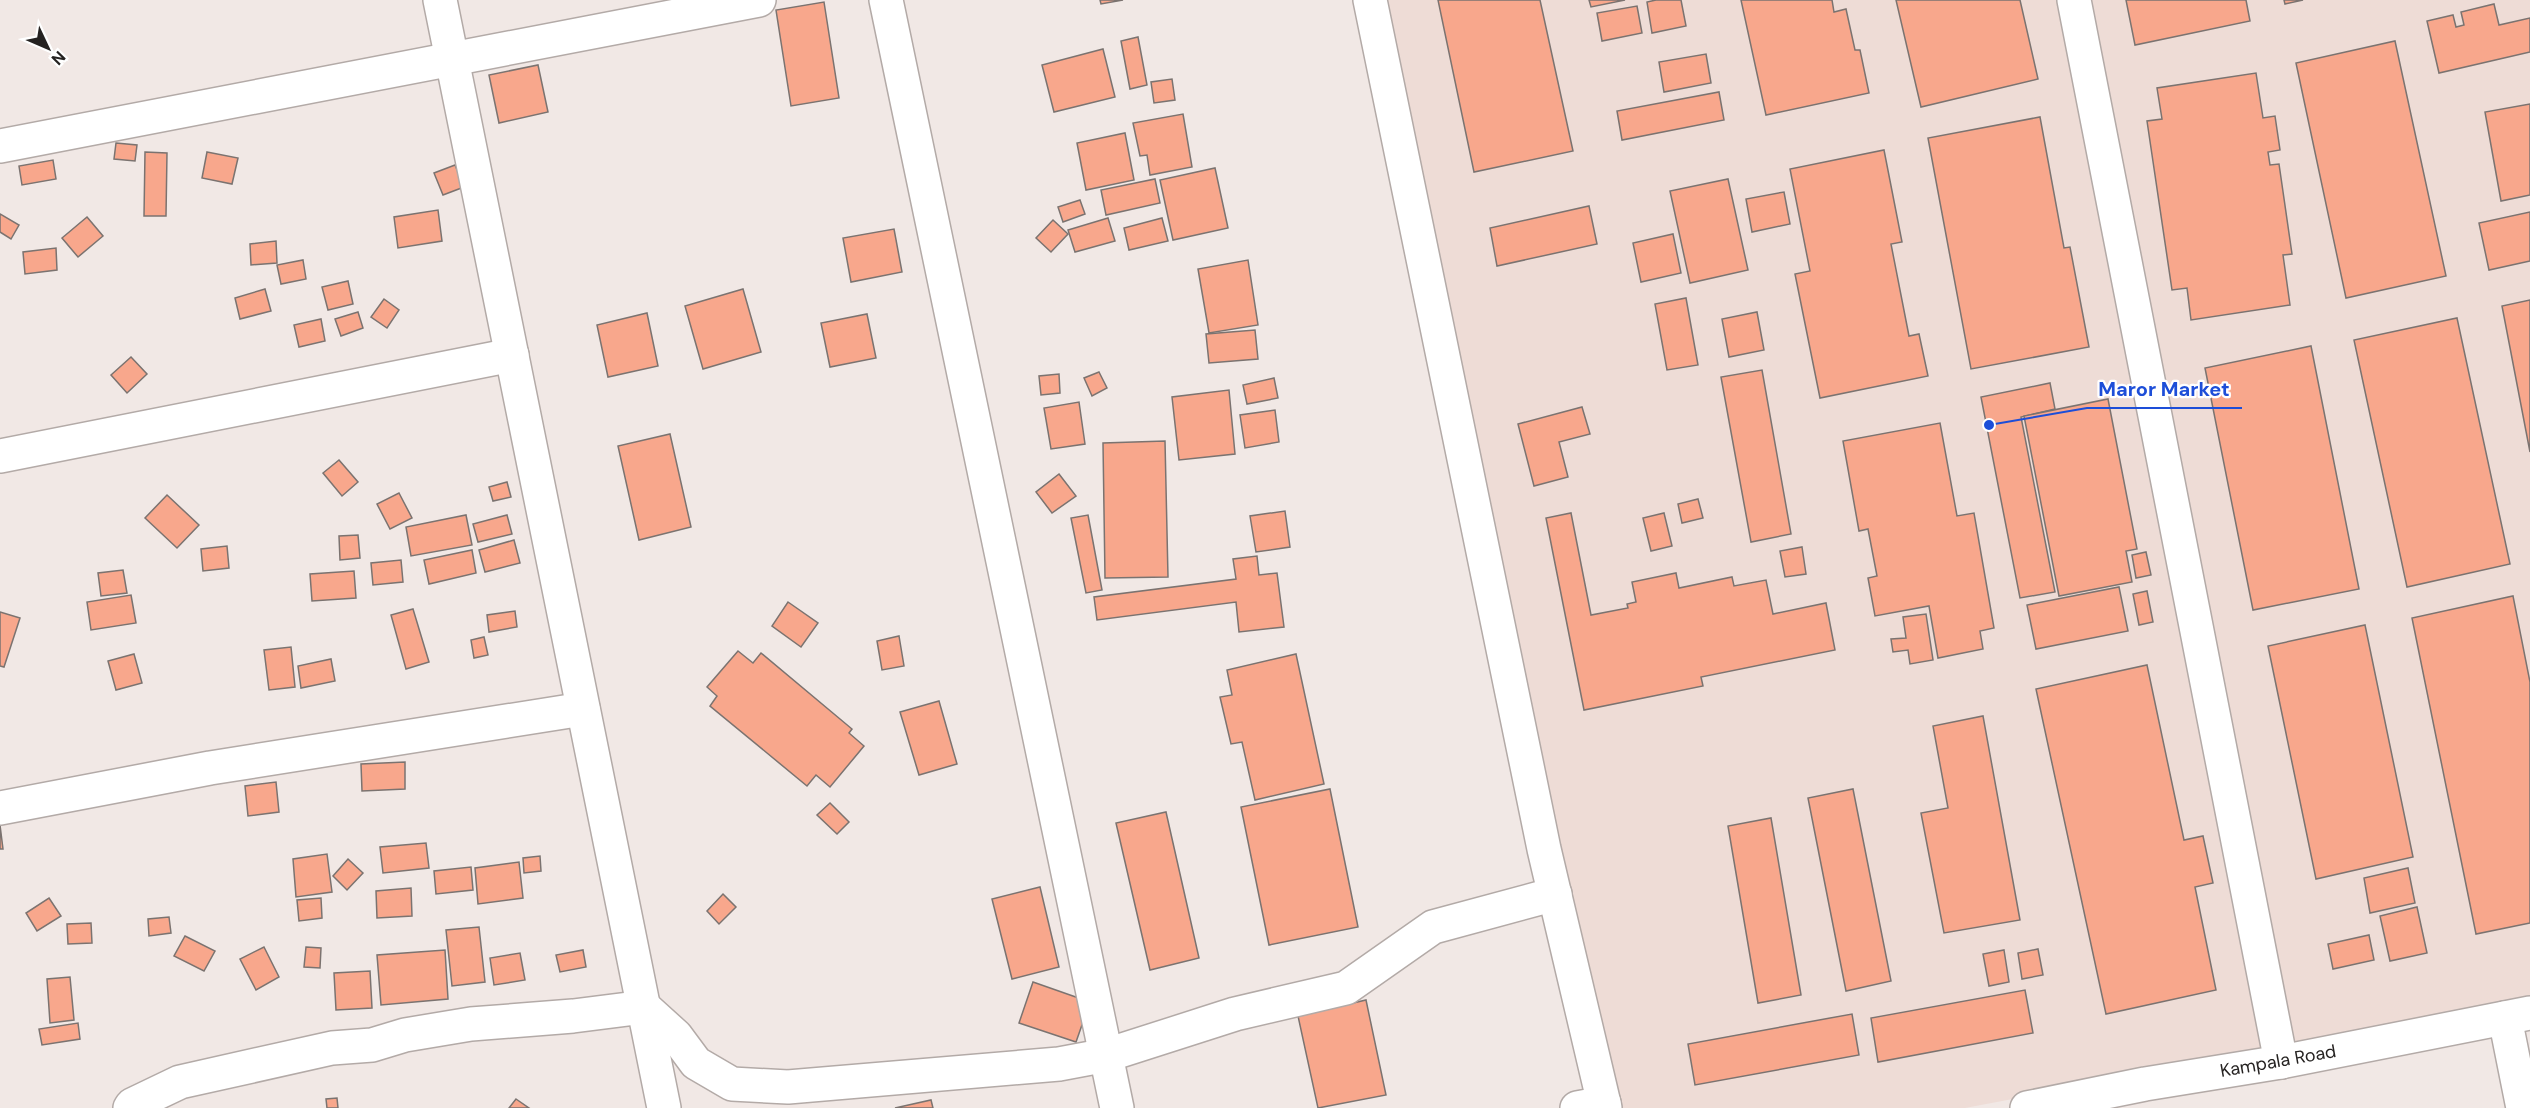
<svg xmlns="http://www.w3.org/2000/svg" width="2530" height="1108" font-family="'DM Sans',sans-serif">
  <rect width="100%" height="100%" fill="#f1e8e5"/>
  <path fill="#eedcd6" d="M 1352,0 L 2530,0 L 2530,1001 L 1965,1108 L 1603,1108 Z"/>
  <g fill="#f8a78c" stroke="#7b7370" stroke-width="1.5">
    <path d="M 1100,0 L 1123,0 L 1101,4 Z"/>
    <path d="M 1438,0 L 1540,0 L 1573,151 L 1474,172 Z"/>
    <path d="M 1589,0 L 1625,0 L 1591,7 Z"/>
    <path d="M 1656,0 L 1681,0 L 1686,26 L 1652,33 L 1647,2 Z"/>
    <path d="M 1741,0 L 1832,0 L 1834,12 L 1846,9 L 1855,50 L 1860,50 L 1869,93 L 1766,115 Z"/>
    <path d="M 1896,0 L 2020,0 L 2038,79 L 1921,107 Z"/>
    <path d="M 2126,0 L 2246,0 L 2250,21 L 2135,45 Z"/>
    <path d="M 2284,0 L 2303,0 L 2285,4 Z"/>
    <path d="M 824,2 L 839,98 L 791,106 L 776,10 Z"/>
    <path d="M 2494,4 L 2499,25 L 2530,18 L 2530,52 L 2439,73 L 2427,21 L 2453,15 L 2456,27 L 2464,25 L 2461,12 Z"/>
    <path d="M 1637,6 L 1642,33 L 1602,41 L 1597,13 Z"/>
    <path d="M 1138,37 L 1147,85 L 1130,89 L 1121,41 Z"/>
    <path d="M 2395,41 L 2446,276 L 2346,298 L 2296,63 Z"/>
    <path d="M 1103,49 L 1115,97 L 1054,112 L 1042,65 Z"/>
    <path d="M 1706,54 L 1711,83 L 1664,92 L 1659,62 Z"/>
    <path d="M 538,65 L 548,112 L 499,123 L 489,75 Z"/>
    <path d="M 2256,73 L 2263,118 L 2275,116 L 2280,150 L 2268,152 L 2270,165 L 2279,164 L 2292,254 L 2283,255 L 2290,305 L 2191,320 L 2187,288 L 2172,290 L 2147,121 L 2162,119 L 2157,88 Z"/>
    <path d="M 1172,79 L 1175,100 L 1154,103 L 1151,82 Z"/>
    <path d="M 1719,92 L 1724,120 L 1622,140 L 1617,111 Z"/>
    <path d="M 2530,104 L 2530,195 L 2501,201 L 2485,112 Z"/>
    <path d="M 1183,114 L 1192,167 L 1150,175 L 1147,155 L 1140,156 L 1133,123 Z"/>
    <path d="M 2040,117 L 2064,248 L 2070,247 L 2089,347 L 1971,369 L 1928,138 Z"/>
    <path d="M 1125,133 L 1134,180 L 1086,190 L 1077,143 Z"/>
    <path d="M 116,143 L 137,145 L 135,161 L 114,159 Z"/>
    <path d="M 1884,150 L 1902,242 L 1891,244 L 1909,336 L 1919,334 L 1928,376 L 1820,398 L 1795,274 L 1810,271 L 1790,169 Z"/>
    <path d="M 145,152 L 167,153 L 166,216 L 144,216 Z"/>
    <path d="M 207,152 L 238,158 L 232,184 L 202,178 Z"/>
    <path d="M 53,160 L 56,179 L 22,185 L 19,166 Z"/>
    <path d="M 455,165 L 464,187 L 443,195 L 434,173 Z"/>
    <path d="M 1215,168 L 1228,228 L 1173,240 L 1160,180 Z"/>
    <path d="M 1155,179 L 1160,203 L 1106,215 L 1101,190 Z"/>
    <path d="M 1728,179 L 1748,270 L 1690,283 L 1670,191 Z"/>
    <path d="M 1784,192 L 1790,224 L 1752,232 L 1746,199 Z"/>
    <path d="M 1080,200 L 1085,214 L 1063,222 L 1058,207 Z"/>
    <path d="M 1589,206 L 1597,244 L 1497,266 L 1490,228 Z"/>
    <path d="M 438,210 L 442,241 L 398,248 L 394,217 Z"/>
    <path d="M 2530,212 L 2530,261 L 2489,270 L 2479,223 Z"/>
    <path d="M 0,214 L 19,225 L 11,239 L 0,232 Z"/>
    <path d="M 87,217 L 103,236 L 78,257 L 62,238 Z"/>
    <path d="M 1108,218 L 1115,241 L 1075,252 L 1068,230 Z"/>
    <path d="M 1162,218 L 1168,241 L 1129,250 L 1124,228 Z"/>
    <path d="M 1053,220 L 1068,234 L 1051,252 L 1036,238 Z"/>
    <path d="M 894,229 L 902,272 L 851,282 L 843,238 Z"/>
    <path d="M 1673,234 L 1681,273 L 1641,282 L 1633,243 Z"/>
    <path d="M 276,241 L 277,263 L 251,265 L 250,244 Z"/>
    <path d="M 56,248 L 57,270 L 25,274 L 23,252 Z"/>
    <path d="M 303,260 L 306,279 L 281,284 L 277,265 Z"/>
    <path d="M 1248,260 L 1258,325 L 1209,333 L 1198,269 Z"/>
    <path d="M 348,281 L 353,304 L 328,310 L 322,287 Z"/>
    <path d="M 265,289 L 271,311 L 240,319 L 235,298 Z"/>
    <path d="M 743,289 L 761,352 L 703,369 L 685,306 Z"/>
    <path d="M 1686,298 L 1698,365 L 1667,370 L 1655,304 Z"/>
    <path d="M 384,299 L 399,310 L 387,328 L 371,317 Z"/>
    <path d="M 2530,300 L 2530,452 L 2502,306 Z"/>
    <path d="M 358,312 L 363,328 L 341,336 L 335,319 Z"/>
    <path d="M 1757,312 L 1764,350 L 1729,357 L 1722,319 Z"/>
    <path d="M 647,313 L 658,366 L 608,377 L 597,325 Z"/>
    <path d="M 867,314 L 876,358 L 830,367 L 821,323 Z"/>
    <path d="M 2457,318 L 2510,564 L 2407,587 L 2354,340 Z"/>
    <path d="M 321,319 L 325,341 L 299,347 L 294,325 Z"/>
    <path d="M 1255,330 L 1258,359 L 1209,363 L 1206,334 Z"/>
    <path d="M 2311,346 L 2359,589 L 2253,610 L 2205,368 Z"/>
    <path d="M 131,357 L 147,374 L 127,393 L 111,375 Z"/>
    <path d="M 1762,370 L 1791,534 L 1751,542 L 1721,377 Z"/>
    <path d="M 1099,372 L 1107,388 L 1092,396 L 1084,378 Z"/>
    <path d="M 1059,374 L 1060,393 L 1041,395 L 1039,376 Z"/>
    <path d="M 1274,378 L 1278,398 L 1247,404 L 1243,385 Z"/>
    <path d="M 2050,383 L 2055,409 L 2021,417 L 2055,592 L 2020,598 L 1981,397 Z"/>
    <path d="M 1229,390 L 1235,454 L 1179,460 L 1172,397 Z"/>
    <path d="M 2108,399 L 2137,549 L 2126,551 L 2132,582 L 2059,596 L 2024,416 Z"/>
    <path d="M 1079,402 L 1085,444 L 1051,449 L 1044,408 Z"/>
    <path d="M 1582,407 L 1590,434 L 1559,442 L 1568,477 L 1534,486 L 1518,424 Z"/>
    <path d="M 1275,410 L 1279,442 L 1245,448 L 1240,415 Z"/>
    <path d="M 1940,423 L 1957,516 L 1974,513 L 1994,628 L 1980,631 L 1983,649 L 1938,658 L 1929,606 L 1875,616 L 1868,578 L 1877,576 L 1868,529 L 1859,531 L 1843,441 Z"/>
    <path d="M 670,434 L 691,527 L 639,540 L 618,446 Z"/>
    <path d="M 1165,441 L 1168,577 L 1105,578 L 1103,443 Z"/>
    <path d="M 339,460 L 358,482 L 342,496 L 323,473 Z"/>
    <path d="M 1059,474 L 1076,496 L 1052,513 L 1036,492 Z"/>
    <path d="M 507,482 L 511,497 L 493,501 L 489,487 Z"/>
    <path d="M 399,493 L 412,518 L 390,529 L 377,504 Z"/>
    <path d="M 167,495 L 199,525 L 177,548 L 145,518 Z"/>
    <path d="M 1698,499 L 1703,518 L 1682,523 L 1678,504 Z"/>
    <path d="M 1285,511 L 1290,547 L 1256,552 L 1250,516 Z"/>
    <path d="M 1571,513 L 1591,615 L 1628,608 L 1627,604 L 1636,602 L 1632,582 L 1676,573 L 1679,588 L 1732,577 L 1734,586 L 1766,580 L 1773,614 L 1826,603 L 1835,650 L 1701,677 L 1703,686 L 1584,710 L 1546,518 Z"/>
    <path d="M 1664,513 L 1672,546 L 1651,551 L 1643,518 Z"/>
    <path d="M 466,515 L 472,545 L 411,556 L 406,527 Z"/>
    <path d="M 507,515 L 512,534 L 478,542 L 473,524 Z"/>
    <path d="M 1088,515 L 1102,590 L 1086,593 L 1071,518 Z"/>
    <path d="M 358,535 L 360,558 L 340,560 L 339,536 Z"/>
    <path d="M 514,540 L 520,563 L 485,572 L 479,550 Z"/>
    <path d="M 227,546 L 229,568 L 203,571 L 201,549 Z"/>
    <path d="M 1802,547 L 1806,574 L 1785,577 L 1780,551 Z"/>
    <path d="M 472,550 L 476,573 L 429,584 L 424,560 Z"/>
    <path d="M 2146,552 L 2151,575 L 2136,578 L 2132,555 Z"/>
    <path d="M 1257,556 L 1259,575 L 1277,573 L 1284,627 L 1239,632 L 1236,602 L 1097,620 L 1094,597 L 1236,579 L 1233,559 Z"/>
    <path d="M 401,560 L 403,582 L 373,585 L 371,563 Z"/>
    <path d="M 123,570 L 127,593 L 101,596 L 98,573 Z"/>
    <path d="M 354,571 L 356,598 L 312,601 L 310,574 Z"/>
    <path d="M 2119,587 L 2128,631 L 2036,649 L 2027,605 Z"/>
    <path d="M 2147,591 L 2153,622 L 2139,625 L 2133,594 Z"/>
    <path d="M 131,595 L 136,623 L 91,630 L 87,602 Z"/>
    <path d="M 2513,596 L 2530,682 L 2530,923 L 2476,934 L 2412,618 Z"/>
    <path d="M 788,602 L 818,623 L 801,647 L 772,626 Z"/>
    <path d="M 413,609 L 429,662 L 406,669 L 391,615 Z"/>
    <path d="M 515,611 L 517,627 L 489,632 L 487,615 Z"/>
    <path d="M 0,612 L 20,618 L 4,667 L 0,666 Z"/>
    <path d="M 1926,614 L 1933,660 L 1910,664 L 1908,650 L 1893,652 L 1891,639 L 1906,638 L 1903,617 Z"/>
    <path d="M 2365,625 L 2413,857 L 2316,879 L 2268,646 Z"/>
    <path d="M 899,636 L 904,666 L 882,670 L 877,641 Z"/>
    <path d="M 484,637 L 488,655 L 474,658 L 471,640 Z"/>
    <path d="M 291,647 L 295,687 L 269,690 L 264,650 Z"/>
    <path d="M 738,651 L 753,663 L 761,653 L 852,729 L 849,733 L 864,746 L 830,787 L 816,775 L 807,786 L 710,706 L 717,696 L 707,687 Z"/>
    <path d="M 134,654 L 142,683 L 116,690 L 108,661 Z"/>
    <path d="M 1296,654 L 1324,784 L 1255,800 L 1242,742 L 1231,744 L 1220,697 L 1232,695 L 1227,670 Z"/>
    <path d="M 331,659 L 335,681 L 301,688 L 298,666 Z"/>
    <path d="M 2147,665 L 2184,840 L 2203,836 L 2213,883 L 2195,887 L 2216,990 L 2106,1014 L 2036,689 Z"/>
    <path d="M 939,701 L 957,764 L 919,775 L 900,712 Z"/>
    <path d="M 1983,716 L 2020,920 L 1944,933 L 1921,813 L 1948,808 L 1933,726 Z"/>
    <path d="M 405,762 L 405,789 L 362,791 L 361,764 Z"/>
    <path d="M 276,782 L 279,812 L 248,816 L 245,786 Z"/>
    <path d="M 1330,789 L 1358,927 L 1269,945 L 1241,807 Z"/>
    <path d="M 1853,789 L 1891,981 L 1846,991 L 1808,798 Z"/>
    <path d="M 830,803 L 849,822 L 837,834 L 817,815 Z"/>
    <path d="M 1166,812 L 1199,958 L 1150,970 L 1116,823 Z"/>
    <path d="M 1771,818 L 1801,995 L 1758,1003 L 1728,826 Z"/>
    <path d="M 0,825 L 3,849 L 0,849 Z"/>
    <path d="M 426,843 L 429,868 L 383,873 L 380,847 Z"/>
    <path d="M 327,854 L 332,892 L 296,897 L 293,859 Z"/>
    <path d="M 540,856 L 541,871 L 524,873 L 523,858 Z"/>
    <path d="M 348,859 L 363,873 L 347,890 L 333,876 Z"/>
    <path d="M 519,862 L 523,898 L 478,904 L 475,868 Z"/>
    <path d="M 471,867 L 473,890 L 436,894 L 434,871 Z"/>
    <path d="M 2408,868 L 2415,903 L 2370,913 L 2364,878 Z"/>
    <path d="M 1040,887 L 1059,967 L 1012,979 L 992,899 Z"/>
    <path d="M 411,888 L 412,916 L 377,918 L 376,891 Z"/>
    <path d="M 723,894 L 736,907 L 719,924 L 707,911 Z"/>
    <path d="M 49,898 L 61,916 L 37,931 L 26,913 Z"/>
    <path d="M 321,898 L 322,918 L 299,921 L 297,900 Z"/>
    <path d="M 2417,907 L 2427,953 L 2390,961 L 2380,916 Z"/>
    <path d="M 169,917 L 171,933 L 149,936 L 148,919 Z"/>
    <path d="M 91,923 L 92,943 L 68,944 L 67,924 Z"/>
    <path d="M 479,927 L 485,982 L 452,986 L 446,930 Z"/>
    <path d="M 2369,935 L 2374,960 L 2333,969 L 2328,944 Z"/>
    <path d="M 185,936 L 215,951 L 204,971 L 174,956 Z"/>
    <path d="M 264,947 L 279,977 L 256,990 L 240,959 Z"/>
    <path d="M 306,947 L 321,948 L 320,968 L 304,967 Z"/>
    <path d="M 2038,949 L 2043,975 L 2022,979 L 2018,953 Z"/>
    <path d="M 445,950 L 448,999 L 381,1005 L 377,955 Z"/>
    <path d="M 583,950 L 586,967 L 560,972 L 556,955 Z"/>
    <path d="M 2004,950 L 2009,982 L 1989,986 L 1983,954 Z"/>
    <path d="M 520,953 L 525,980 L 494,985 L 490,958 Z"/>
    <path d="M 370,971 L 372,1008 L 336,1010 L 334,973 Z"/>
    <path d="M 70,977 L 74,1020 L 50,1023 L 47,979 Z"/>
    <path d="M 1033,982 L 1090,1002 L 1076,1042 L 1019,1023 Z"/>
    <path d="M 2025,990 L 2033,1033 L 1878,1062 L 1871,1018 Z"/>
    <path d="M 1366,1000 L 1386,1095 L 1318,1108 L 1298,1016 Z"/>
    <path d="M 1852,1014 L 1859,1055 L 1695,1085 L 1688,1044 Z"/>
    <path d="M 78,1023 L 80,1039 L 42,1045 L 39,1029 Z"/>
    <path d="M 337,1098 L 338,1108 L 327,1108 L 326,1099 Z"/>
    <path d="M 516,1099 L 529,1108 L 509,1108 Z"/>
    <path d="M 931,1100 L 933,1108 L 895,1108 Z"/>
  </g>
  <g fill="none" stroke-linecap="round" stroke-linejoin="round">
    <g stroke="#b3aaa7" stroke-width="36">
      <g id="street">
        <path d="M 440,0 L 664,1108"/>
        <path d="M 886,0 L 1117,1108"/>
        <path d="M 2074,0 L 2281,1062"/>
        <path d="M 0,146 L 759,0"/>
        <path d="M 0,456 L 512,355"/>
        <path d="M 0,808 L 210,768 L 583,709"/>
        <path d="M 2505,1018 L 2523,1108"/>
        <path d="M 130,1108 L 132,1105 L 180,1082 L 332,1048 L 372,1045 L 405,1035 L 471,1024 L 573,1016 L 644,1007 L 676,1036 L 696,1063 L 732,1084 L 788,1087 L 1059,1064 L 1107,1055 L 1235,1014 L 1346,988 L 1433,927 L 1555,894"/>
        <path d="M 1577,1108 L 1604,1103"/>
        <path d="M 2027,1108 L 2145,1084 L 2281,1062 L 2530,1013"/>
      </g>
    </g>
    <g stroke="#b3aaa7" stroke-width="36">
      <path id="secondary" d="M 1370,0 L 1544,849 L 1605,1108"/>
    </g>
    <use href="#street" stroke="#fff" stroke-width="33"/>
    <use href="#secondary" stroke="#fff" stroke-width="33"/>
  </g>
  <g text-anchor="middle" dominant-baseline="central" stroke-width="4.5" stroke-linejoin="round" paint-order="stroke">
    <g font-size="18" fill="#252221" stroke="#fff">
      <text transform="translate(2278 1061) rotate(-10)">Kampala Road</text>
    </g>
  </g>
  <path fill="none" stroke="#1d4ed8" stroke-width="2" d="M1989 425L2087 408H2242"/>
  <circle fill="#1d4ed8" stroke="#fff" stroke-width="2" cx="1989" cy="425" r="6"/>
  <g font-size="20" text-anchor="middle" font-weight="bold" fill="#1d4ed8" stroke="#fff" stroke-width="4.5" stroke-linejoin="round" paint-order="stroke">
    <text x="2164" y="396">Maror Market</text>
  </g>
  <g transform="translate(48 48) rotate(134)" stroke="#ffffff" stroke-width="4.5" paint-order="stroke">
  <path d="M0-4.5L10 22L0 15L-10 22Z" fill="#252221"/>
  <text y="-9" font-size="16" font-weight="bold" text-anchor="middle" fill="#252221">N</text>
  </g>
</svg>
